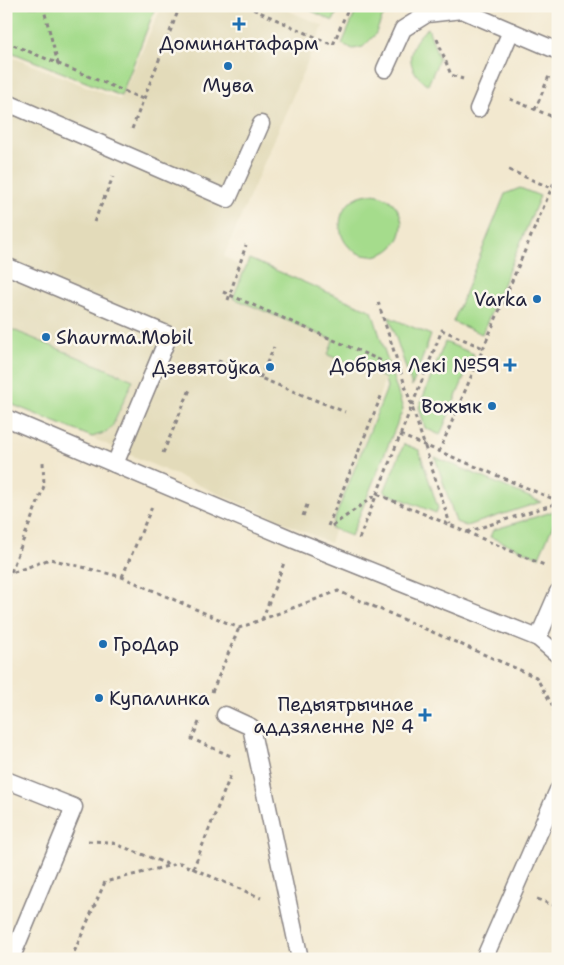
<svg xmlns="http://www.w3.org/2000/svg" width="564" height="965" font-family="'Shantell Sans',sans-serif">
  <rect width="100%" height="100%" fill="#fbf7ec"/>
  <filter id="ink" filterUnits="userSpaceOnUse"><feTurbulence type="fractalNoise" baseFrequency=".02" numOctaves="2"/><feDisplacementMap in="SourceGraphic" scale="10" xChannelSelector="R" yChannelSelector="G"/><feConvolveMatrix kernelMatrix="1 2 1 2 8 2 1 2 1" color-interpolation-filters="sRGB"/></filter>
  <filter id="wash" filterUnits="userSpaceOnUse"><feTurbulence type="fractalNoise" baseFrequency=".0096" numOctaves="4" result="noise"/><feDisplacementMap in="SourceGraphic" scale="20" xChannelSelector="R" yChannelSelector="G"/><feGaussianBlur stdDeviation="1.12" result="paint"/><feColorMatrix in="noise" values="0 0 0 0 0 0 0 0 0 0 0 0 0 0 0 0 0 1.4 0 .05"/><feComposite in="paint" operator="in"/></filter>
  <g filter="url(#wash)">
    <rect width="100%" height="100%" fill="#f2e8cf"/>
    <path fill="#e3dbba" d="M 162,6 L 278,6 L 323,26 L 224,256 L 389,366 L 330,543 L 6,400 L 6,74 L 14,58 L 120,100 Z"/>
    <g fill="#a5dc8c" stroke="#647f64">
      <path d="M 6,6 L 156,6 L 121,96 L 11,52 L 6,63 Z"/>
      <path d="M 301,6 L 340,6 L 333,21 Z"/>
      <path d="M 358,6 L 393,6 L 382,18 L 375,35 L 363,47 L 353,49 L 342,44 Z"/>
      <path d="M 428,28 L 439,59 L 428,85 C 404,69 406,45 428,28 Z"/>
      <path d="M 520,188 L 540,196 L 482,334 L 453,322 L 505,194 Z"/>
      <circle cx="371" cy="225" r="31"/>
      <path d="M 249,259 L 372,311 L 403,409 L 351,536 L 331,528 L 387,388 L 385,378 L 328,355 L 333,340 L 233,298 Z"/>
      <path d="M 389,317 L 431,335 L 412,386 Z"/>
      <path d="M 6,327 L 133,380 L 112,427 L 104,433 L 92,437 L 6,402 Z"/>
      <path d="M 445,342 L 474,354 L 440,435 L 425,428 L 419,407 Z"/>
      <path d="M 404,444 L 419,450 L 438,508 L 436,513 L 384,492 Z"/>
      <path d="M 435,457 L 541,502 L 466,526 L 456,522 Z"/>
      <path d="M 558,510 L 558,514 L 539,557 L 490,537 L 493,530 Z"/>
    </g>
  </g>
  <g filter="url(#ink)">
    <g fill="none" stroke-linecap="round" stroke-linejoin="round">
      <g stroke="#8a8585" stroke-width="19">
        <g id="lane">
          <path d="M 385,69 L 403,29 L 427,14 L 462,10 L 511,31"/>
          <path d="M 478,109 L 511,31 L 558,51"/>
          <path d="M 6,112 L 10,104 L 228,199 L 261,124"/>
          <path d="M 6,266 L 169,335 L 115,464"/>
          <path d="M 6,418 L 294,540 L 538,638 L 558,655"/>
          <path d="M 538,638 L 558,592"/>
          <path d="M 225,715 L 251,727 L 300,959"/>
          <path d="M 6,780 L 74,807 L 11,959"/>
          <path d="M 484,959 L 558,790"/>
        </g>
      </g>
      <g stroke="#8a8585" stroke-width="3" stroke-dasharray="4 4" stroke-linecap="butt">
        <path d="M 43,6 L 58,64"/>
        <path d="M 246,6 L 333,45 L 349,6"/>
        <path d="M 437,39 L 451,75 L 463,79"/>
        <path d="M 6,42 L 143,99"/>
        <path d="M 510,99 L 558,119"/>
        <path d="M 535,110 L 549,76"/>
        <path d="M 132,129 L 180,6"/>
        <path d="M 509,170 L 551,188 L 558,186"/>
        <path d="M 6,194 L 11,198"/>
        <path d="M 94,222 L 113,177"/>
        <path d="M 223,292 L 398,368"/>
        <path d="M 228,300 L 246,245"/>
        <path d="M 378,302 L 450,524"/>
        <path d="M 218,361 L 345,412"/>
        <path d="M 260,378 L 274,347"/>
        <path d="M 400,435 L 558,501"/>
        <path d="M 439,452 L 558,173"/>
        <path d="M 163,453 L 191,387"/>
        <path d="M 303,516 L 308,502"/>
        <path d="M 328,526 L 382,394"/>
        <path d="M 332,526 L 377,494 L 544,565"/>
        <path d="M 467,532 L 558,503"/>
        <path d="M 359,539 L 442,330 L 483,348"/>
        <path d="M 11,572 L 44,486 L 43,462"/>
        <path d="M 6,575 L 50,559 L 122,577 L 239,628 L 338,591 L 536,677 L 554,708 L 557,734"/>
        <path d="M 122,577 L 152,507"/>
        <path d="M 262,620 L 284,563"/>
        <path d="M 212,692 L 239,628"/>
        <path d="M 199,722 L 192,739 L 231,756"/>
        <path d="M 88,841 L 110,842 L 170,865"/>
        <path d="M 193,869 L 232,772"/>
        <path d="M 537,899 L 558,907"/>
        <path d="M 71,959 L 105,882 L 180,863 L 261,898"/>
      </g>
      <use href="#lane" stroke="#fff" stroke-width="16"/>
    </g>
  </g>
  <g fill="#1f6fb2" stroke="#fbf7ec" stroke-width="2">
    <path d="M236.5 16.5h5v5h5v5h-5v5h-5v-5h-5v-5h5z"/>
    <circle cx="228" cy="66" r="5"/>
    <circle cx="537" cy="299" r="5"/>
    <circle cx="46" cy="337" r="5"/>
    <path d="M507.5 357.5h5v5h5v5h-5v5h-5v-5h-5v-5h5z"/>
    <circle cx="270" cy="367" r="5"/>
    <circle cx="492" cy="406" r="5"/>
    <circle cx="103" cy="644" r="5"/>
    <circle cx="99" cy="698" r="5"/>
    <path d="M422.5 707.5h5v5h5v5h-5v5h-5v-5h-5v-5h5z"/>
  </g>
  <g text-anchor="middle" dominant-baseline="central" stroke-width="5" stroke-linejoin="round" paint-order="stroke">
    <g font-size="19" fill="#22223b" stroke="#fbf7ec" text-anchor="end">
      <text x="239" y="43" text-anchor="middle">Доминантафарм</text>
      <text x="228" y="85" text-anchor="middle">Мува</text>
      <text x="527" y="299">Varka</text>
      <text x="56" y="337" text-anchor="start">Shaurma.Mobil</text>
      <text x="500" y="365">Добрыя Лекі №59</text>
      <text x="260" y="367">Дзевятоўка</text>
      <text x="482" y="406">Вожык</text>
      <text x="113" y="644" text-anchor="start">ГроДар</text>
      <text x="109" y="698" text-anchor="start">Купалинка</text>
      <text x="414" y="704">Педыятрычнае<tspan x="414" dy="22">аддзяленне № 4</tspan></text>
    </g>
  </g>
  <rect width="564" height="965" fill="none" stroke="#fbf7ec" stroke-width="25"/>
</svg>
